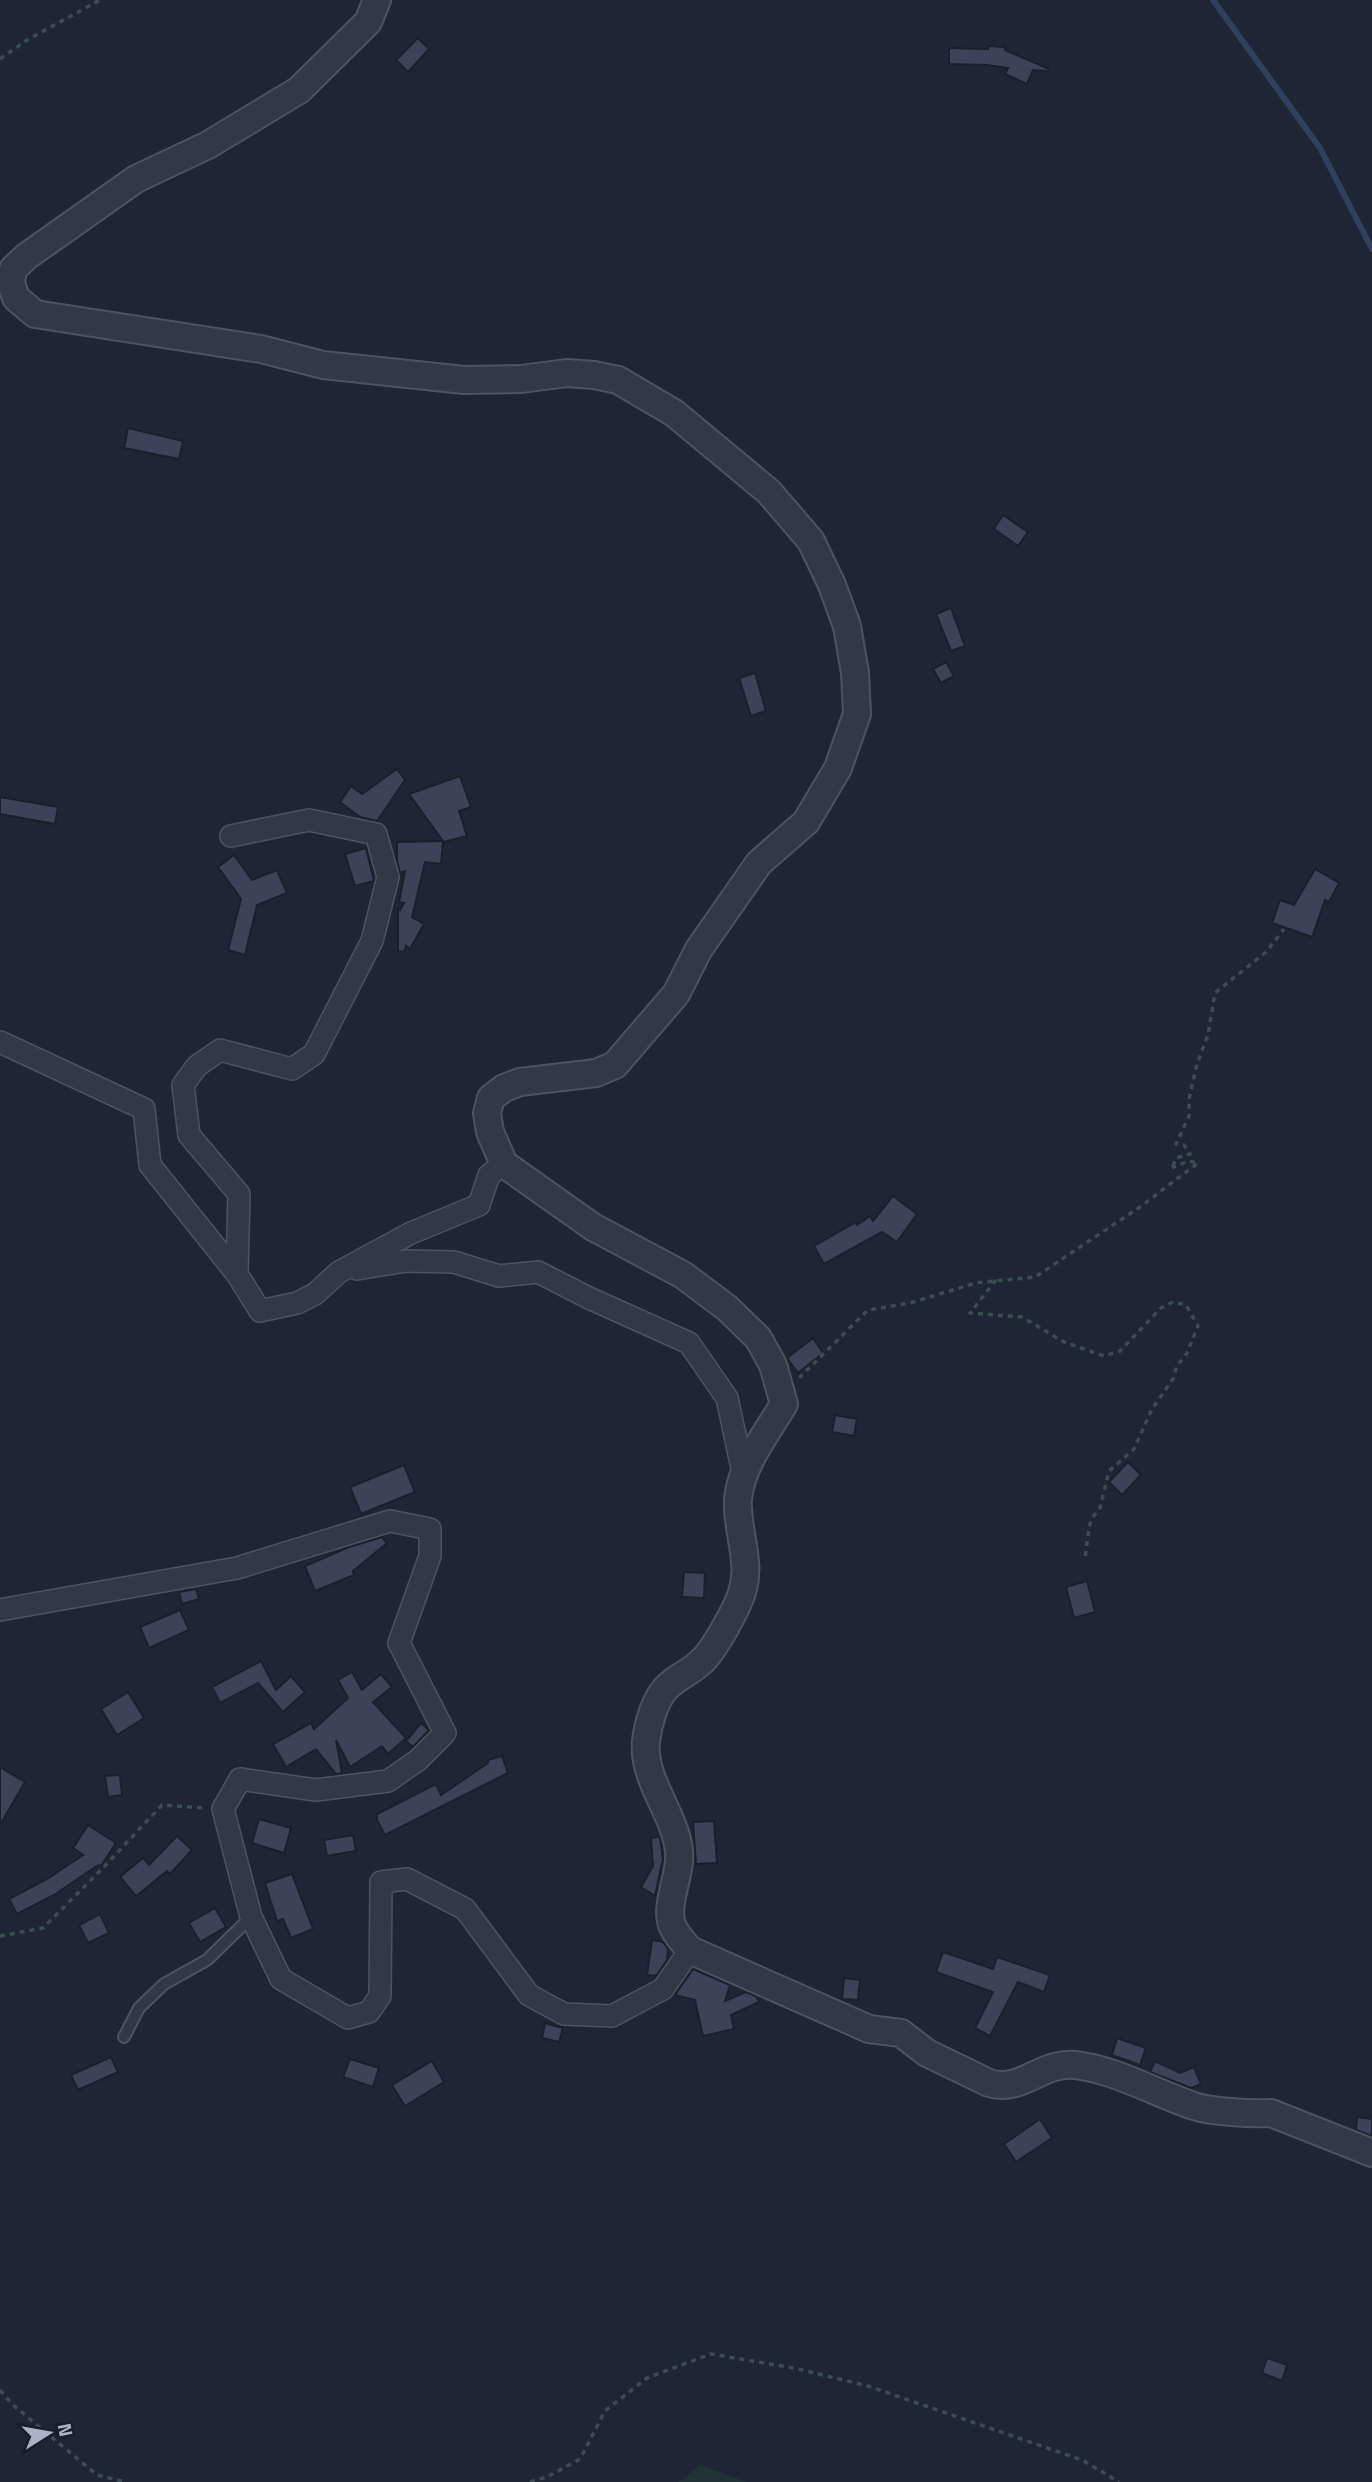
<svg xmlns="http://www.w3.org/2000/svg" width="1372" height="2482" font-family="'Titillium Web',sans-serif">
  <rect width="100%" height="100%" fill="#1e2635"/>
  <path fill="#203236" d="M 701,2465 L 746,2482 L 678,2482 Z"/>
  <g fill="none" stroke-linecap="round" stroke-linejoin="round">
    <path stroke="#30405d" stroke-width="6" d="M 1213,0 L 1320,148 L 1372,249"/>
  </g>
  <g fill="#3a4456" stroke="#19202c" stroke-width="2">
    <path d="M 418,38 L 429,49 L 408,72 L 396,60 Z"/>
    <path d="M 988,46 L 1005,47 L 1005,50 L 1049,69 L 1048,71 L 1033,70 L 1027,84 L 1005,74 L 1008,68 L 987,65 L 949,64 L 949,48 L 988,49 Z"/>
    <path d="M 128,428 L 183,441 L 179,459 L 124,448 Z"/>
    <path d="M 1003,515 L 1028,532 L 1018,546 L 994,529 Z"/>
    <path d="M 951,608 L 965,646 L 951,651 L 936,614 Z"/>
    <path d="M 946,662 L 954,676 L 941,683 L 933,669 Z"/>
    <path d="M 755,673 L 766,711 L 751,716 L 739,678 Z"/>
    <path d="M 397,769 L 405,780 L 377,821 L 360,817 L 340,802 L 351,786 L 362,794 Z"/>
    <path d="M 460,776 L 471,807 L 459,811 L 467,836 L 443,842 L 441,864 L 425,862 L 412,917 L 424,924 L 410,949 L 406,946 L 404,952 L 398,951 L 398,908 L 400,910 L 404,903 L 399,902 L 405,871 L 400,873 L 397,861 L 397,842 L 443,841 L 409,794 Z"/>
    <path d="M 0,797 L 58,807 L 55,824 L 0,814 Z"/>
    <path d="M 366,848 L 374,881 L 355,886 L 345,854 Z"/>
    <path d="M 234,855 L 252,880 L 277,870 L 287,893 L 257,905 L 245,955 L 228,950 L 241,899 L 218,867 Z"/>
    <path d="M 1315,869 L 1339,883 L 1329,902 L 1325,900 L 1312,937 L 1272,923 L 1280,900 L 1294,905 Z"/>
    <path d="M 893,1196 L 917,1214 L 897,1242 L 882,1232 L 824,1264 L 814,1246 L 856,1222 L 857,1225 L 870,1216 L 873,1221 Z"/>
    <path d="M 813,1338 L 823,1353 L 798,1373 L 787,1358 Z"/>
    <path d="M 835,1415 L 857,1419 L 854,1436 L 832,1432 Z"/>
    <path d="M 1128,1462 L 1141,1475 L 1122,1495 L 1109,1482 Z"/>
    <path d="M 404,1465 L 415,1492 L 361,1514 L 350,1487 Z"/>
    <path d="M 382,1537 L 387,1543 L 353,1571 L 354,1575 L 315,1591 L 305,1566 L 349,1547 Z"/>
    <path d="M 684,1572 L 705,1573 L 704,1598 L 682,1597 Z"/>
    <path d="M 1087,1581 L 1095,1612 L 1074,1618 L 1066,1587 Z"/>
    <path d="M 196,1589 L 199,1599 L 182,1604 L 179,1592 Z"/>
    <path d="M 180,1610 L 189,1630 L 149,1648 L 140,1627 Z"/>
    <path d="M 261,1661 L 276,1690 L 291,1676 L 305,1692 L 283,1712 L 258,1683 L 220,1703 L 212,1687 Z"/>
    <path d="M 352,1672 L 362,1690 L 381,1674 L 392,1687 L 373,1702 L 406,1738 L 388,1754 L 382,1746 L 350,1767 L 336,1740 L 342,1773 L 336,1774 L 316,1749 L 286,1767 L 273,1744 L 311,1723 L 314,1729 L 348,1698 L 338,1680 Z"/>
    <path d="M 128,1692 L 144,1718 L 117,1735 L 101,1709 Z"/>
    <path d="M 421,1723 L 429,1730 L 413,1747 L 406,1741 Z"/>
    <path d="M 502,1756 L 508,1773 L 385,1835 L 377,1820 L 377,1814 L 436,1784 L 441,1795 L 488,1763 L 488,1760 Z"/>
    <path d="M 0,1767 L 25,1782 L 0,1825 Z"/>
    <path d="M 120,1775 L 122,1795 L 108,1797 L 105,1776 Z"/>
    <path d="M 259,1819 L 291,1828 L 284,1853 L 252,1843 Z"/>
    <path d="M 714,1821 L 717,1863 L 696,1864 L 693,1822 Z"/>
    <path d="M 88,1825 L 116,1843 L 101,1866 L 98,1865 L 54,1895 L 17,1914 L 9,1899 L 47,1879 L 83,1855 L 73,1848 Z"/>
    <path d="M 353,1835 L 356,1851 L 327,1856 L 324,1840 Z"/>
    <path d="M 177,1836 L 192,1850 L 170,1874 L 167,1871 L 136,1896 L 120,1877 L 143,1858 L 149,1865 Z"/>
    <path d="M 660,1837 L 663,1859 L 655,1896 L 641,1887 L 653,1866 L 651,1838 Z"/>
    <path d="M 292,1874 L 313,1929 L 291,1938 L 283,1919 L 277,1921 L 265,1883 Z"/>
    <path d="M 215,1908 L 226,1927 L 200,1942 L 189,1923 Z"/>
    <path d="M 100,1914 L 109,1933 L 88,1943 L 79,1925 Z"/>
    <path d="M 652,1940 L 663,1942 L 668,1948 L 667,1960 L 656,1976 L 647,1975 Z"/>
    <path d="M 943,1952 L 993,1969 L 997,1957 L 1050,1975 L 1044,1992 L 1018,1982 L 990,2036 L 975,2028 L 993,1992 L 936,1972 Z"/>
    <path d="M 693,1969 L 730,1985 L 725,2001 L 746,1992 L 756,1996 L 759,2002 L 731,2015 L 734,2029 L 703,2036 L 695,2000 L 675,1995 Z"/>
    <path d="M 844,1978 L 860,1980 L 858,2000 L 842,1999 Z"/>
    <path d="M 545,2023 L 563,2028 L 559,2042 L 542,2038 Z"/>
    <path d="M 1117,2038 L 1146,2048 L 1140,2065 L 1112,2055 Z"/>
    <path d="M 111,2057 L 118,2072 L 78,2090 L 71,2075 Z"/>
    <path d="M 350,2059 L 379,2068 L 373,2087 L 343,2077 Z"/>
    <path d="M 432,2061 L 444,2082 L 405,2106 L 392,2085 Z"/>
    <path d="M 1155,2061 L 1180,2073 L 1194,2067 L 1201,2084 L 1191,2088 L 1150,2072 Z"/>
    <path d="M 1357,2117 L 1372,2119 L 1372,2136 L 1356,2130 Z"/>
    <path d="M 1040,2119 L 1052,2138 L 1016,2162 L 1004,2144 Z"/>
    <path d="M 1267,2358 L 1287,2365 L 1282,2381 L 1262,2373 Z"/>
  </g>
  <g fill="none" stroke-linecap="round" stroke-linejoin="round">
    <g stroke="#4c5361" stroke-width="14">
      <path id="service" d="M 124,2037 L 139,2008 L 164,1984 L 207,1960 L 251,1917"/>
    </g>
    <g stroke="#4c5361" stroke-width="24">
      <g id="minor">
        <path d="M 231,836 L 309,820 L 376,834 L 388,877 L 372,941 L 314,1054 L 292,1069 L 220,1050 L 197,1066 L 183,1085 L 189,1135 L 239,1194 L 237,1274 L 260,1311 L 297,1303 L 315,1294 L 339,1272 L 411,1233 L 479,1205 L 489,1175 L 504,1164"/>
        <path d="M 0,1042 L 144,1109 L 150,1165 L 237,1274"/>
        <path d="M 357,1269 L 406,1261 L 454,1262 L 499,1276 L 538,1272 L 589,1298 L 689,1343 L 727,1398 L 743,1473"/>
        <path d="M 0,1610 L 237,1568 L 390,1521 L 430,1529 L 430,1556 L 399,1643 L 445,1733 L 418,1760 L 388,1781 L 316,1790 L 240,1779 L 223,1809 L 251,1917 L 281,1979 L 348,2018 L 369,2012 L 380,1996 L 381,1882 L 407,1879 L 465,1909 L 529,1995 L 564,2014 L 612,2016 L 663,1989 L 690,1950"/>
      </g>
    </g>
    <g stroke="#4c5361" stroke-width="30">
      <path id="tertiary" d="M 377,0 L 368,22 L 299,90 L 208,145 L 136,179 L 27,256 L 13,269 L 11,283 L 16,298 L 35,314 L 261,349 L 323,365 L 464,380 L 521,379 L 567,373 L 594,375 L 618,380 L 674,413 L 769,492 L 811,541 L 832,585 L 847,626 L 855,673 L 857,714 L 838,768 L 806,822 L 759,863 L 699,949 L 676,994 L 615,1065 L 596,1073 L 520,1082 L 504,1088 L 491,1098 L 487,1113 L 490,1132 L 504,1164 L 593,1227 L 683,1275 L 727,1308 L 758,1338 L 773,1365 L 784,1404 C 767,1433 741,1465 738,1499 C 736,1529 751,1559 743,1589 C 739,1605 714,1651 701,1662 C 691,1672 677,1677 667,1687 C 655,1699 648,1724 646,1741 C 642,1780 675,1813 679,1851 C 682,1874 662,1909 674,1929 C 678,1937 685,1944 690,1950 L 869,2029 L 901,2033 L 927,2053 L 989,2083 C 1022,2093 1040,2062 1075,2065 C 1113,2069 1156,2093 1191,2105 C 1209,2112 1252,2114 1271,2113 L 1372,2153"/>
    </g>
    <g stroke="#3a4e51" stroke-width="3.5" stroke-dasharray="5 5" stroke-linecap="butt">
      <path d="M 0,59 L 27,40 L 100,0"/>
      <path d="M 1173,1166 L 1176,1158 L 1190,1154 L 1184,1145 L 1176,1144 L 1189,1116 L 1189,1099 L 1197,1064 L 1208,1035 L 1215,993 L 1266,952 L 1284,929"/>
      <path d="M 996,1280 L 970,1313 L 1022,1317 L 1064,1342 L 1104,1356 L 1120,1351 L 1161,1308 L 1173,1302 L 1186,1305 L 1198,1326 L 1187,1353 L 1177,1366 L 1173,1379 L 1152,1409 L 1134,1449 L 1109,1471 L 1100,1508 L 1092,1518 L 1089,1527 L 1085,1559"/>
      <path d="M 799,1378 L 868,1310 L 910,1303 L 976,1283 L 1035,1277 L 1140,1207 L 1198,1163 L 1188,1161 L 1172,1168"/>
      <path d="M 0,1936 L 43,1928 L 102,1869 L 162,1805 L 204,1808"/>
      <path d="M 0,2390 L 13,2405 L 97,2475 L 125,2482"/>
      <path d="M 530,2482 L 547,2477 L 580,2459 L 605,2411 L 647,2378 L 711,2354 L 794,2368 L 868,2386 L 1082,2460 L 1119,2482"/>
    </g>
    <use href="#service" stroke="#313846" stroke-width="10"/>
    <use href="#minor" stroke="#313846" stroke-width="21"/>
    <use href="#tertiary" stroke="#313846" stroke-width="26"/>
  </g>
  <g transform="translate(49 2433) rotate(79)" stroke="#171e2a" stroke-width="5" paint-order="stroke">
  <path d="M0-5L12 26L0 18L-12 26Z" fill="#abb2c3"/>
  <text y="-10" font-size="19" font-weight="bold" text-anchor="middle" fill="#abb2c3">N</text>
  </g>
</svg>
